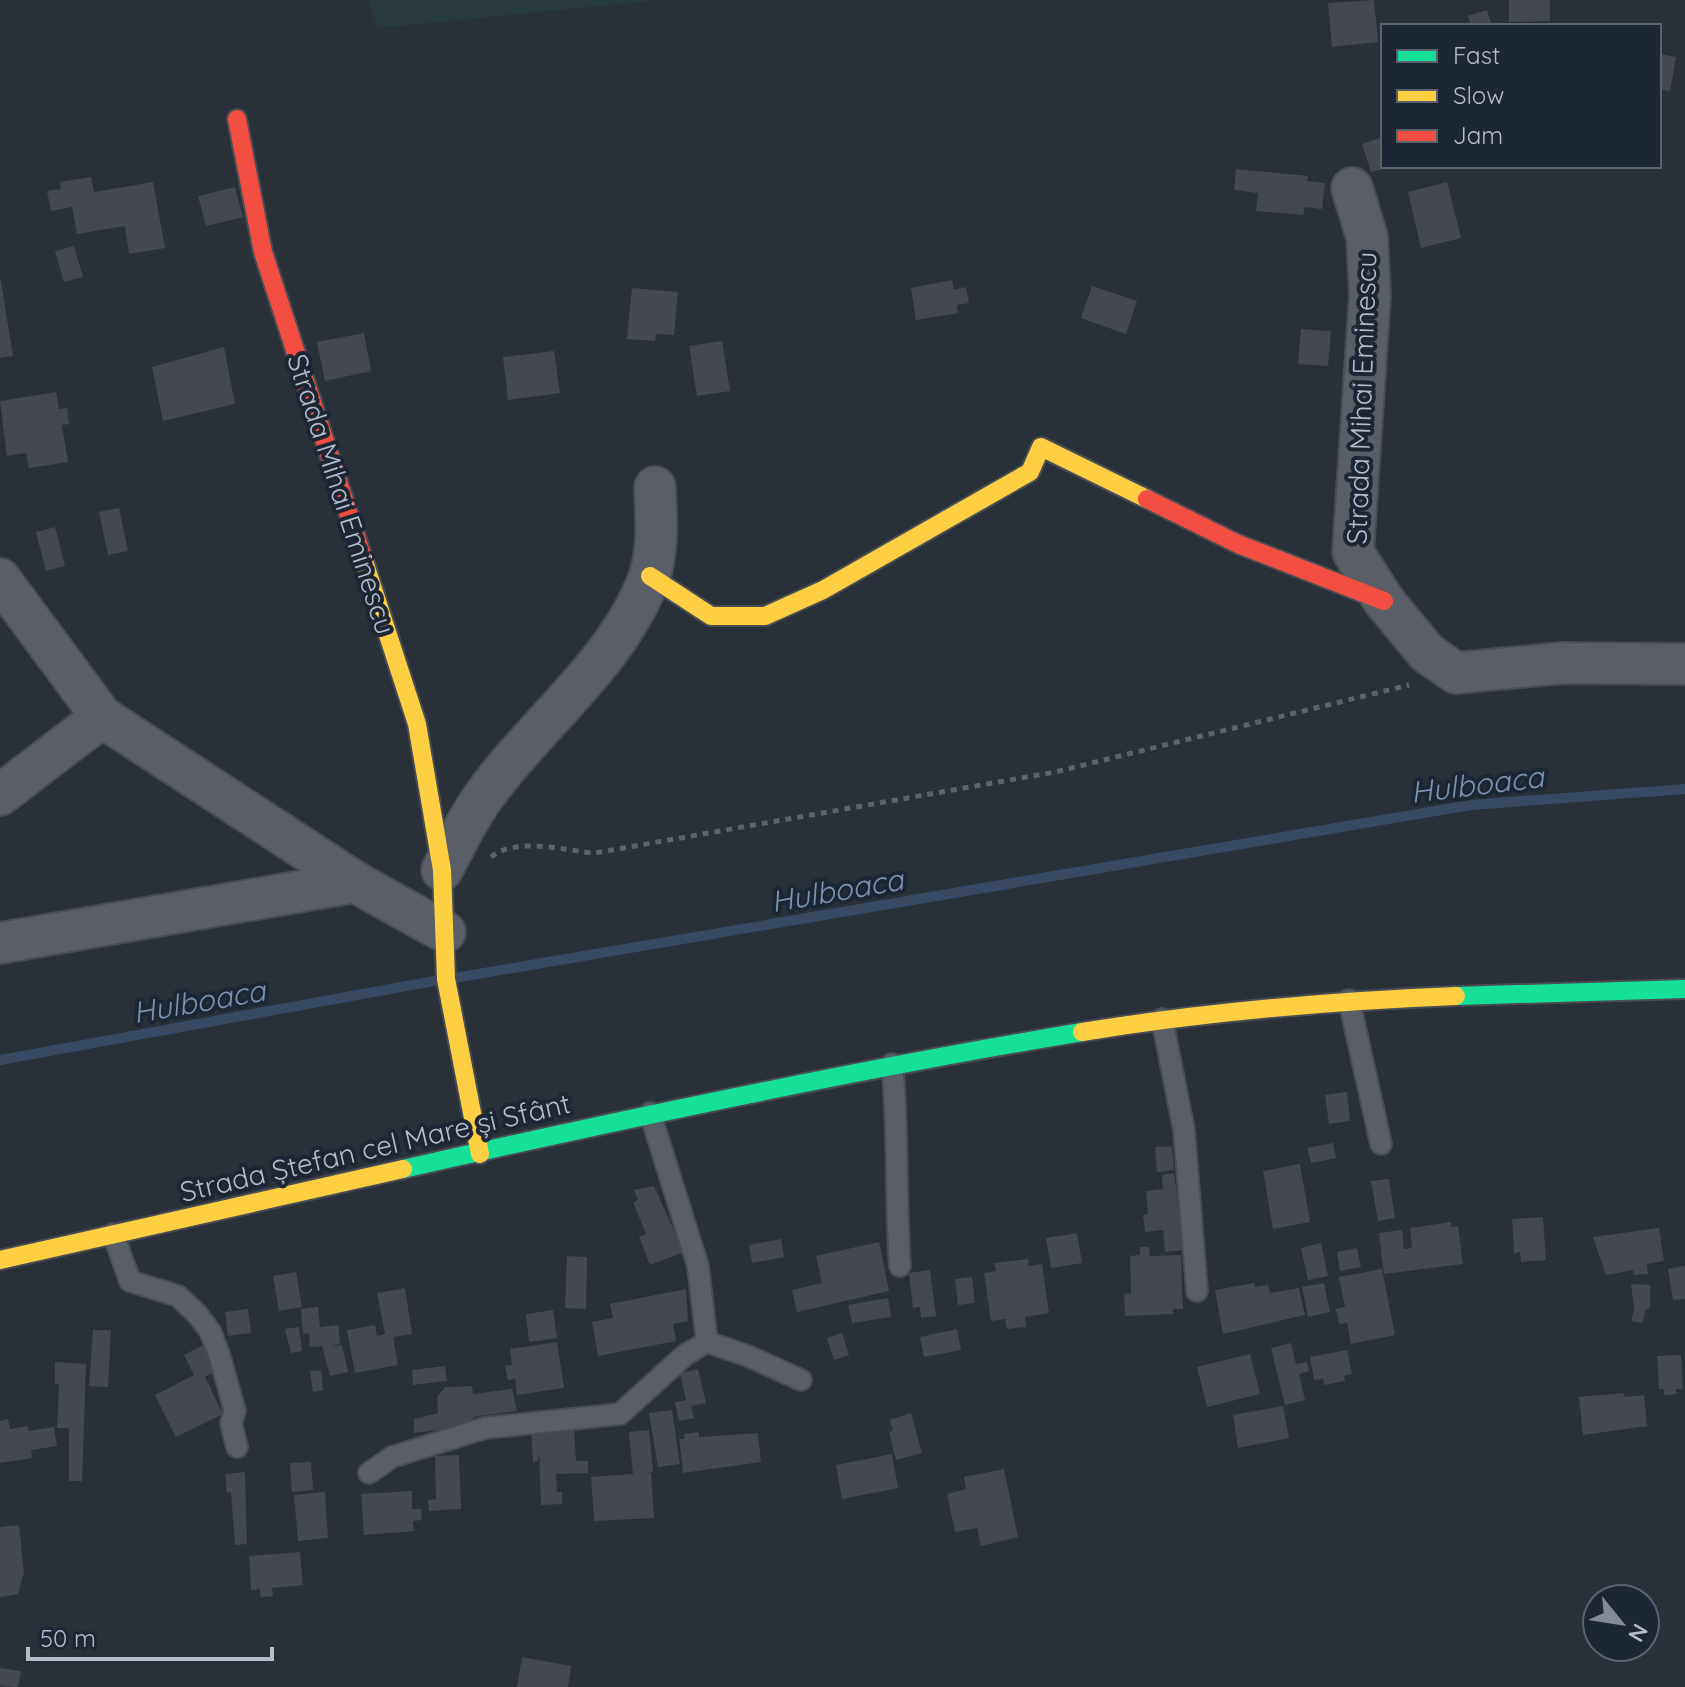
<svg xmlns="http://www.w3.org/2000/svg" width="1685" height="1687" font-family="Quicksand,sans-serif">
  <rect width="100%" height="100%" fill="#2a3038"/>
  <path fill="#273a3e" d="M 368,0 L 660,0 L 378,28 Z"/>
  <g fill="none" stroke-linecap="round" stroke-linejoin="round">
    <g stroke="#384963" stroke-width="10">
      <path d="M 454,978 L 1471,805 L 1685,789"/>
      <path d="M 0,1060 L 434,981"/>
    </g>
  </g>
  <g fill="#444950">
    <path d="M 1374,0 L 1378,42 L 1332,47 L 1328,3 Z"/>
    <path d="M 1509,0 L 1550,0 L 1550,21 L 1509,22 Z"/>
    <path d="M 1487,10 L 1492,26 L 1471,26 L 1468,16 Z"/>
    <path d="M 1659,54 L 1676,57 L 1670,91 L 1659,89 Z"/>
    <path d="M 1383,137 L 1383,166 L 1389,167 L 1371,172 L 1362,144 Z"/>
    <path d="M 1236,169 L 1308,176 L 1307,181 L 1325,183 L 1322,209 L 1305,207 L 1303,215 L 1256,211 L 1258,193 L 1234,190 Z"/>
    <path d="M 91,177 L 94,192 L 153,182 L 165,248 L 129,254 L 125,226 L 77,234 L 72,207 L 51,211 L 47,191 L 61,189 L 60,182 Z"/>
    <path d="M 1447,182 L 1461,238 L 1421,248 L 1408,192 Z"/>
    <path d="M 235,187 L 243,217 L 206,226 L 198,196 Z"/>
    <path d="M 74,246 L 83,277 L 64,282 L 55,251 Z"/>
    <path d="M 0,276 L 13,356 L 0,358 Z"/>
    <path d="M 952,280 L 954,290 L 966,287 L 969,303 L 957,305 L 958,313 L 916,320 L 911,288 Z"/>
    <path d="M 1092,286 L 1137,301 L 1126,334 L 1081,318 Z"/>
    <path d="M 632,288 L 678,292 L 674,335 L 656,334 L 655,341 L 627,339 Z"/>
    <path d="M 1301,329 L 1331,331 L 1328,366 L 1298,364 Z"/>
    <path d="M 364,333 L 371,371 L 325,381 L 317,342 Z"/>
    <path d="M 722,341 L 730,391 L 697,396 L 689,346 Z"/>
    <path d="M 224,347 L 235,404 L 163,421 L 152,367 Z"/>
    <path d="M 554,351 L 560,393 L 508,400 L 503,357 Z"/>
    <path d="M 56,392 L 59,409 L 67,408 L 69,424 L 62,425 L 68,462 L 29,468 L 26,453 L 7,456 L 0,401 Z"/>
    <path d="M 119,508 L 128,551 L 108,555 L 99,512 Z"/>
    <path d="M 55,527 L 65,566 L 46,571 L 36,532 Z"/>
    <path d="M 1347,1092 L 1350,1121 L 1329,1124 L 1325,1095 Z"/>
    <path d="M 1333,1143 L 1336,1158 L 1311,1163 L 1307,1148 Z"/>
    <path d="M 1172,1146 L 1174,1170 L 1157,1172 L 1155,1147 Z"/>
    <path d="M 1300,1164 L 1310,1222 L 1273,1229 L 1263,1171 Z"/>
    <path d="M 1174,1173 L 1184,1250 L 1165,1252 L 1163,1230 L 1145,1232 L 1143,1215 L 1148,1214 L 1146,1191 L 1163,1189 L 1162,1175 Z"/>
    <path d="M 1389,1179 L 1395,1218 L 1378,1221 L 1371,1181 Z"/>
    <path d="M 654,1186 L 684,1252 L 650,1265 L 639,1237 L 646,1234 L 633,1202 L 638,1200 L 634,1190 Z"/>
    <path d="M 1543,1217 L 1546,1260 L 1521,1262 L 1520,1252 L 1514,1253 L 1512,1219 Z"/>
    <path d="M 1451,1222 L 1451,1227 L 1458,1226 L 1463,1264 L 1384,1274 L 1379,1233 L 1402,1230 L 1404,1249 L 1412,1248 L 1410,1228 Z"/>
    <path d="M 1659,1228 L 1664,1261 L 1647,1264 L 1648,1274 L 1634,1275 L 1633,1270 L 1606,1275 L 1593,1237 Z"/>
    <path d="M 1077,1233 L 1082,1263 L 1051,1268 L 1046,1238 Z"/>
    <path d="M 781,1239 L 784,1257 L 752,1263 L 749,1245 Z"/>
    <path d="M 879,1242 L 889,1291 L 797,1312 L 792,1290 L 822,1283 L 816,1256 Z"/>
    <path d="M 1321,1243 L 1328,1276 L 1308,1280 L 1301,1248 Z"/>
    <path d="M 1140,1247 L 1149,1247 L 1150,1256 L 1181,1255 L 1183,1309 L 1173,1309 L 1173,1314 L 1125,1316 L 1124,1294 L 1131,1293 L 1130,1256 L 1140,1255 Z"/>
    <path d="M 1357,1248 L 1361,1267 L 1340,1271 L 1337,1252 Z"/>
    <path d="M 567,1256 L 587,1257 L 586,1309 L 565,1308 Z"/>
    <path d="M 1028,1259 L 1029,1266 L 1042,1264 L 1049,1313 L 1025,1317 L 1026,1327 L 1007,1329 L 1005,1319 L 991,1321 L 984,1273 L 996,1271 L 994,1263 Z"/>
    <path d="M 1685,1266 L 1685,1299 L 1673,1300 L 1668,1269 Z"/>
    <path d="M 1382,1269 L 1395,1335 L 1351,1344 L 1347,1323 L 1339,1324 L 1336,1309 L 1345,1307 L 1339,1277 Z"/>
    <path d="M 930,1270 L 936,1316 L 921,1318 L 920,1307 L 913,1308 L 909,1273 Z"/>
    <path d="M 296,1272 L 302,1307 L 279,1311 L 273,1276 Z"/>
    <path d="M 972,1277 L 975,1303 L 958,1305 L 955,1279 Z"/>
    <path d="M 1254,1283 L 1255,1287 L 1268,1285 L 1270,1293 L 1299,1288 L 1305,1315 L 1223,1334 L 1215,1290 Z"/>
    <path d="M 1324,1283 L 1330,1312 L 1308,1317 L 1302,1287 Z"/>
    <path d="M 1631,1284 L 1650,1285 L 1650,1308 L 1645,1310 L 1643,1323 L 1631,1321 L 1634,1309 Z"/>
    <path d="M 405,1288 L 412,1334 L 393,1337 L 398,1365 L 355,1373 L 347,1330 L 375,1325 L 377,1336 L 385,1334 L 377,1293 Z"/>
    <path d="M 686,1289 L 688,1321 L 673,1324 L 676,1341 L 598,1356 L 592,1322 L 613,1318 L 610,1304 Z"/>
    <path d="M 888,1298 L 891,1317 L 852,1323 L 848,1305 Z"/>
    <path d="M 318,1307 L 320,1327 L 338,1325 L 340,1344 L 330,1346 L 342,1345 L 348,1372 L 330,1376 L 322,1346 L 310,1347 L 309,1333 L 303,1334 L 301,1309 Z"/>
    <path d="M 248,1309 L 251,1333 L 228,1336 L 225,1312 Z"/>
    <path d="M 553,1310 L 557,1338 L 529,1342 L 526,1314 Z"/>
    <path d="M 299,1327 L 302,1351 L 291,1353 L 285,1329 Z"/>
    <path d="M 957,1329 L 961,1350 L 924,1357 L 920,1337 Z"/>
    <path d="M 93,1330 L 111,1330 L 108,1387 L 89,1386 Z"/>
    <path d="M 842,1333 L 849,1355 L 834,1360 L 827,1338 Z"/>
    <path d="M 557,1342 L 564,1388 L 517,1395 L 515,1379 L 508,1380 L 505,1366 L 512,1365 L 510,1349 Z"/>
    <path d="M 1291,1343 L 1296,1364 L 1307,1362 L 1309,1371 L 1299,1374 L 1305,1400 L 1285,1405 L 1271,1348 Z"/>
    <path d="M 205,1344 L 218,1370 L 205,1377 L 223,1414 L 176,1437 L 155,1395 L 194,1375 L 184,1355 Z"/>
    <path d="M 1347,1350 L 1352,1374 L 1344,1376 L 1345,1381 L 1324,1385 L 1323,1379 L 1314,1380 L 1310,1357 Z"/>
    <path d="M 1250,1354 L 1260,1394 L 1207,1407 L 1197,1367 Z"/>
    <path d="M 1681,1355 L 1683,1389 L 1676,1389 L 1677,1394 L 1664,1395 L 1664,1389 L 1659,1389 L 1657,1356 Z"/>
    <path d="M 55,1362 L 86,1364 L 82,1481 L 69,1481 L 69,1428 L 57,1428 L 59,1384 L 55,1384 Z"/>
    <path d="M 445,1366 L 447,1381 L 413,1385 L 412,1370 Z"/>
    <path d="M 698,1369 L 706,1403 L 691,1406 L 694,1418 L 679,1421 L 675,1402 L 686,1400 L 680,1373 Z"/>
    <path d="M 321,1370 L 323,1390 L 313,1392 L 310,1371 Z"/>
    <path d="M 472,1386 L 473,1394 L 512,1389 L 517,1411 L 473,1417 L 475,1425 L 414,1433 L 414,1419 L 438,1413 L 437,1397 L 445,1387 Z"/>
    <path d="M 1624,1393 L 1624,1397 L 1644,1395 L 1647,1426 L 1583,1435 L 1579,1397 Z"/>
    <path d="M 1283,1406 L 1289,1438 L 1238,1448 L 1233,1415 Z"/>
    <path d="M 672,1410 L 680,1464 L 658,1467 L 649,1413 Z"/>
    <path d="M 911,1413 L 922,1453 L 896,1460 L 889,1432 L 893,1431 L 890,1420 Z"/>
    <path d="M 8,1419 L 10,1429 L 28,1426 L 28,1431 L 54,1427 L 57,1446 L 31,1450 L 32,1458 L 0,1463 L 0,1421 Z"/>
    <path d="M 574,1426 L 576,1461 L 588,1461 L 588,1473 L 556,1474 L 557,1492 L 562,1492 L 562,1504 L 541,1505 L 539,1452 L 538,1461 L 533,1462 L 531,1428 Z"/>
    <path d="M 649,1430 L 653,1472 L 643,1473 L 651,1473 L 654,1518 L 594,1521 L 591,1477 L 633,1474 L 629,1432 Z"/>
    <path d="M 699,1432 L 699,1437 L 758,1433 L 761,1462 L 683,1473 L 679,1439 L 685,1439 L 684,1434 Z"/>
    <path d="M 892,1454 L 898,1488 L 842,1499 L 836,1465 Z"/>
    <path d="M 459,1455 L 461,1509 L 429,1511 L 428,1500 L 436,1499 L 435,1456 Z"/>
    <path d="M 311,1462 L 313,1490 L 292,1492 L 290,1463 Z"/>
    <path d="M 1004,1469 L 1018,1537 L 981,1546 L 977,1528 L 955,1532 L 947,1494 L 966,1489 L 964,1477 Z"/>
    <path d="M 245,1472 L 247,1544 L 235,1545 L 231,1492 L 227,1493 L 225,1474 Z"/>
    <path d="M 412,1491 L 412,1509 L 421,1509 L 422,1520 L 413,1521 L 414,1531 L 364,1535 L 361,1494 Z"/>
    <path d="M 325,1492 L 328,1538 L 298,1541 L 294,1495 Z"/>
    <path d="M 19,1525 L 24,1572 L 18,1594 L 0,1597 L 0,1527 Z"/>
    <path d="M 300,1552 L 303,1585 L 272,1588 L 273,1596 L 261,1597 L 260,1589 L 251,1590 L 249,1556 Z"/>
    <path d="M 522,1657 L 571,1666 L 568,1687 L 517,1687 Z"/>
    <path d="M 0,1668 L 21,1671 L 18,1687 L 0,1686 Z"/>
  </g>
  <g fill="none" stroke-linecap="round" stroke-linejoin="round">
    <g stroke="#484c53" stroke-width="24">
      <g id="lane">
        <path d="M 1349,1000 L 1381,1144"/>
        <path d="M 1162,1019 L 1184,1130 L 1197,1291"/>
        <path d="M 892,1064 C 899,1132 895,1199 900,1266"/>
        <path d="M 650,1113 L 698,1266 L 707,1342 L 748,1356 L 801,1380"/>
        <path d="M 113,1234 L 130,1281 L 178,1296 L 197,1314 L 210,1331 L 219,1354 L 235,1411 L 231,1423 L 237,1447"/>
        <path d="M 369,1473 L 392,1457 L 485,1428 L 620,1414 L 685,1355 L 707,1342"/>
      </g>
    </g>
    <g stroke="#484c53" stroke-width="44">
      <g id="street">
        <path d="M 1352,188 L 1367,237 L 1370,295 L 1353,552 L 1384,601 L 1427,653 L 1456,673 L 1563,663 L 1685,664"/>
        <path d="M 0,579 L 102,717"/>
        <path d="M 0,795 L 102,717 L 355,882 L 445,932"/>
        <path d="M 442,870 C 455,846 467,819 484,796 C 536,723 617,664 649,578 C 659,549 656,516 655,487"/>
        <path d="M 0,943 L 355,882"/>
      </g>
    </g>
    <g stroke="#484c53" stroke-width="22">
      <g id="fast">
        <path d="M 1456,996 L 1685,989"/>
        <path d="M 403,1169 C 628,1118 854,1070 1082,1032"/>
      </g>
    </g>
    <g stroke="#484c53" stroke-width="22">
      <g id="slow">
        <path d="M 362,555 L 417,724 L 442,870 L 446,979 L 480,1154"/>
        <path d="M 650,576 L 711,616 L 765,616 L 823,590 L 1030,472 L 1041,447 L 1147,499"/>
        <path d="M 1082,1032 C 1206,1012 1330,1001 1456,996"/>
        <path d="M 0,1260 L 403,1169"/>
      </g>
    </g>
    <g stroke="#484c53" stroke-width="22">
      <g id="jam">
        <path d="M 237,119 L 263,252 L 362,555"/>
        <path d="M 1147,499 L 1238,544 L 1384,601"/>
      </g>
    </g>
    <path stroke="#5d636a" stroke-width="5" stroke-dasharray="6 6" stroke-linecap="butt" d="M 491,857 C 517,836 565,851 595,853 L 1055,772 L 1409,685"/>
    <use href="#lane" stroke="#5a5e66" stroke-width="20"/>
    <use href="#street" stroke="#5a5e66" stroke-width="40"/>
    <use href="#fast" stroke="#16e098" stroke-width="18"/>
    <use href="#slow" stroke="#ffcf43" stroke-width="18"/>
    <use href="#jam" stroke="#f24e42" stroke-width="18"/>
  </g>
  <g text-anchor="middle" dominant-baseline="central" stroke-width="8" stroke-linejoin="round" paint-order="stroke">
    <g font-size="28" fill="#b4bcc9" stroke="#1d2633">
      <text transform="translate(1361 398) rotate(-88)">Strada Mihai Eminescu</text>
      <text transform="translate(342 494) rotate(72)">Strada Mihai Eminescu</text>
      <text transform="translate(375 1147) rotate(-13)">Strada Ștefan cel Mare și Sfânt</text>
    </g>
    <g font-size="30" font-style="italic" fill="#7c92b1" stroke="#1d2633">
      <text transform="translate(1477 784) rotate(-7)">Hulboaca</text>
      <text transform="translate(837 890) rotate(-10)">Hulboaca</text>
      <text transform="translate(199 1001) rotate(-10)">Hulboaca</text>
    </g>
  </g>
  <rect x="1381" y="24" width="280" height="144" fill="#1d2633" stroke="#59626f" stroke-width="2"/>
  <rect x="1397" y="50" width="40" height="12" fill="#16e098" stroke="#59626f" stroke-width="2"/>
  <text x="1453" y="64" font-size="24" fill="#b4bcc9">Fast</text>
  <rect x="1397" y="90" width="40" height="12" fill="#ffcf43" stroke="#59626f" stroke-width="2"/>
  <text x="1453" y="104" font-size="24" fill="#b4bcc9">Slow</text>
  <rect x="1397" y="130" width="40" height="12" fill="#f24e42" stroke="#59626f" stroke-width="2"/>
  <text x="1453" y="144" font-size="24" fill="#b4bcc9">Jam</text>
  <g transform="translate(1621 1623) rotate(120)"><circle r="38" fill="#1d2633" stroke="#59626f" stroke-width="2"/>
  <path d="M0-6L14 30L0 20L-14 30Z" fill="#848b96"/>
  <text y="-12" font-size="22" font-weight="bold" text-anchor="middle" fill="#b4bcc9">N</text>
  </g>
  <path d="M28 1647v12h244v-12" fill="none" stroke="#b4bcc9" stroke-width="4"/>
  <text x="40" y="1647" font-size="24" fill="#b4bcc9" stroke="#1d2633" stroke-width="6" paint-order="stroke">50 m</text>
</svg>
